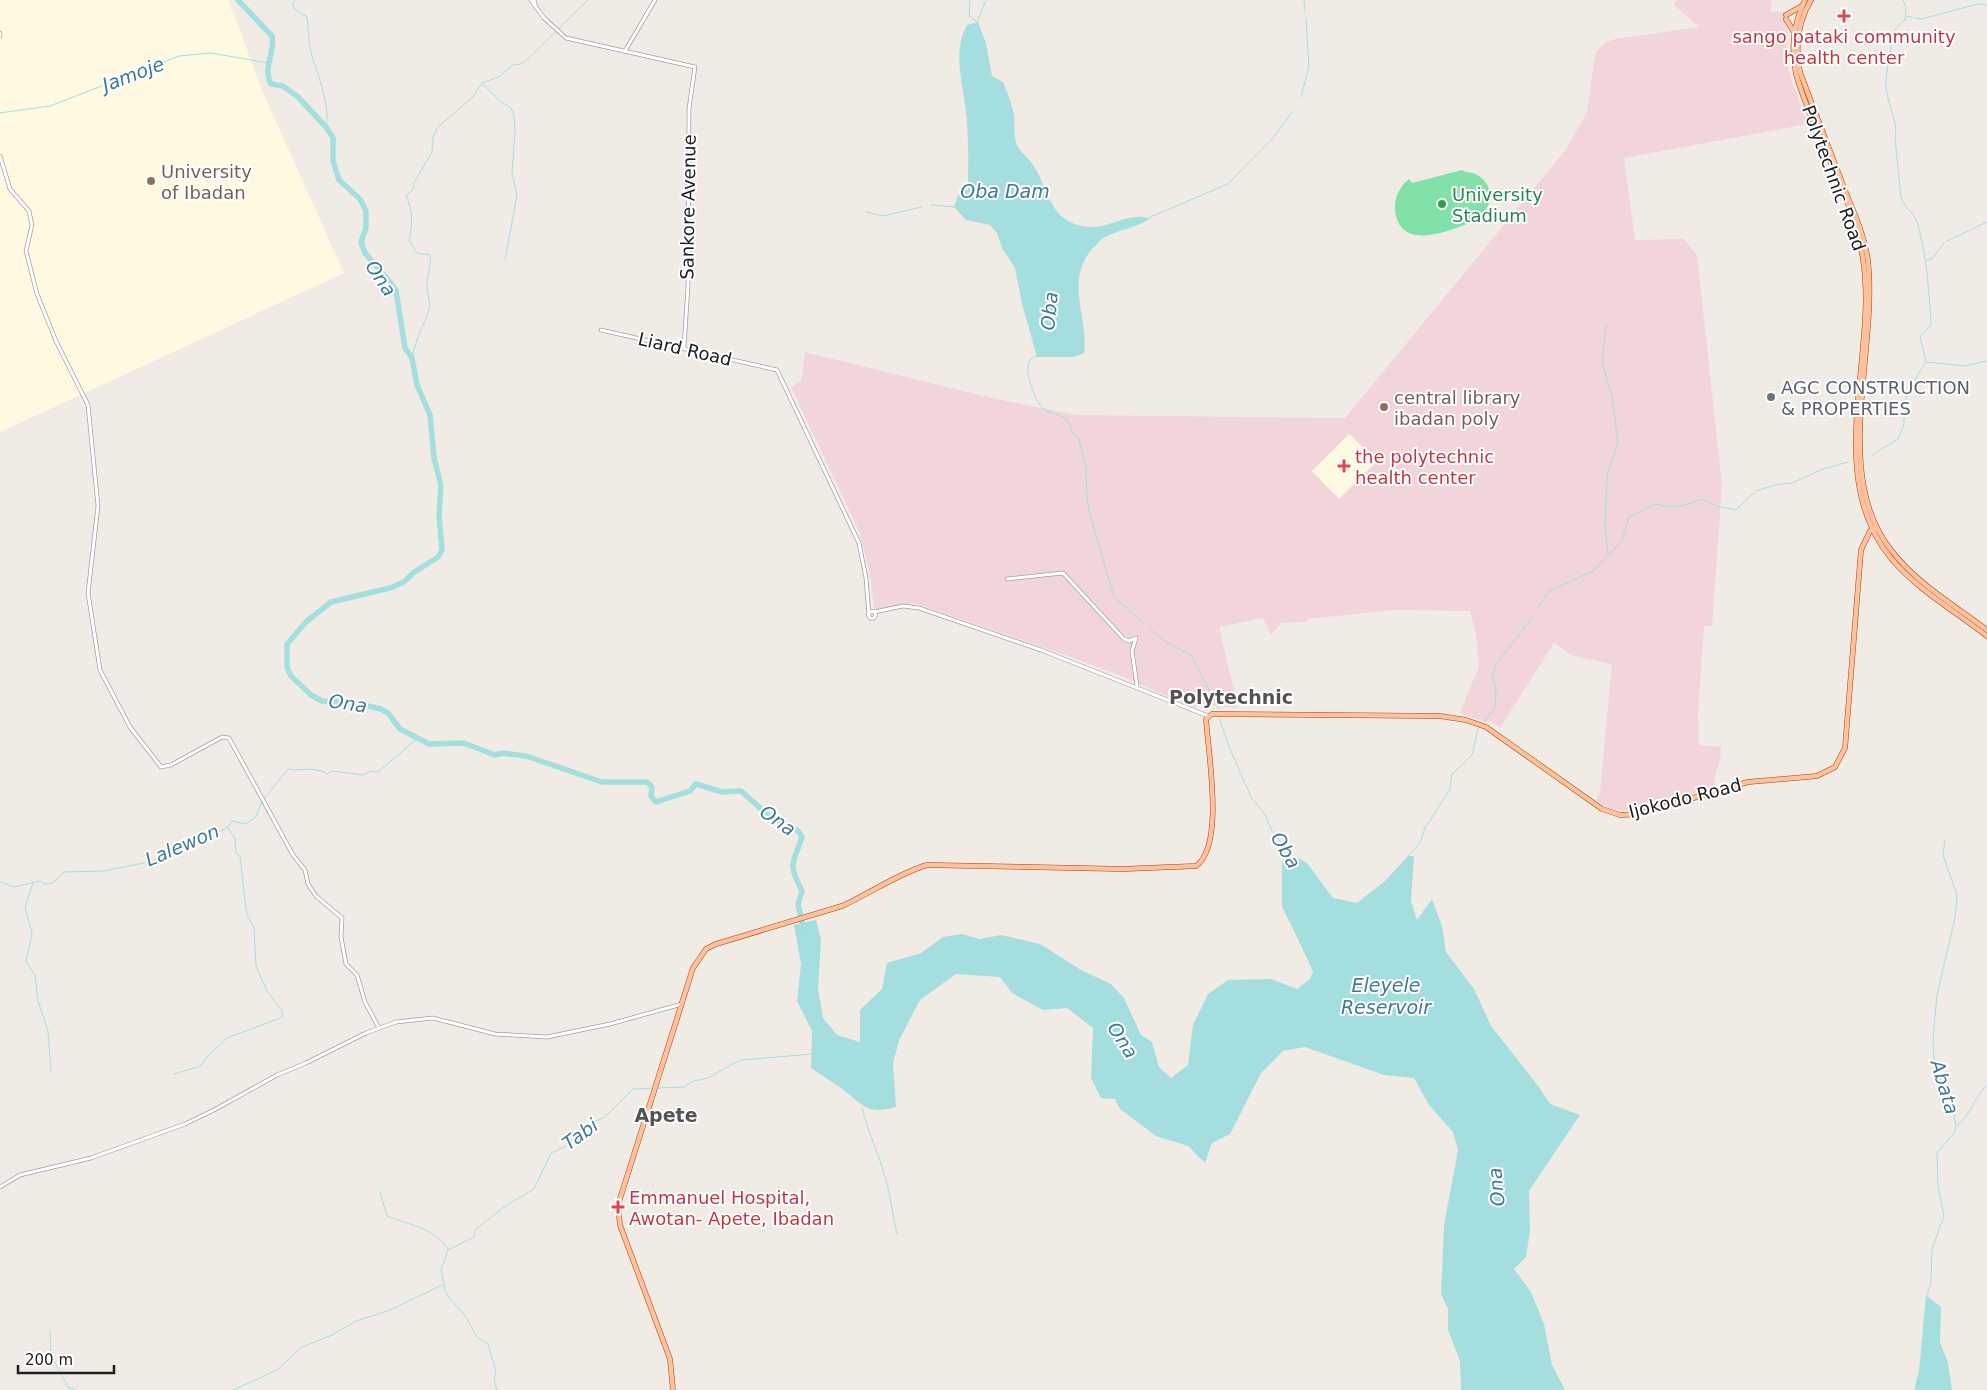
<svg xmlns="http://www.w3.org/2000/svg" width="1987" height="1390" font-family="'DejaVu Sans',sans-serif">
  <rect width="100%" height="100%" fill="#f1ebe6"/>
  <path fill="#f2d5da" d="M 1677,0 L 1772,0 L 1770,12 L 1785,12 L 1786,19 L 1788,22 L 1787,61 L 1792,82 L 1808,124 L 1624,158 L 1635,240 L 1684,239 L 1697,255 L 1722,484 L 1712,626 L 1704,626 L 1698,717 L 1699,745 L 1721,747 L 1720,761 L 1714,778 L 1716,787 L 1635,811 L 1614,810 L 1596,801 L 1600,791 L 1612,664 L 1573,656 L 1554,643 L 1500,728 L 1490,721 L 1485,722 L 1460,713 L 1479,666 L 1476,634 L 1470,611 L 1394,610 L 1307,619 L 1307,622 L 1281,623 L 1271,635 L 1263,618 L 1219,627 L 1238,708 L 1199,704 L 1194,709 L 1129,679 L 1071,657 L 923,606 L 916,604 L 877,610 L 874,607 L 870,573 L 859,531 L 791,387 L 801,381 L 805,352 L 992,398 L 1077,415 L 1345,418 L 1564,152 L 1587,113 L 1594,61 L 1597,51 L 1606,42 L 1615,39 L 1699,27 L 1674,5 Z"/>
  <g fill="#fff9e1">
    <path d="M 0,0 L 229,0 L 261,88 L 344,273 L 0,432 Z"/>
    <path d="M 1349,434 L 1377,461 L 1339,499 L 1312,471 Z"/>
  </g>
  <path fill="#82e1a9" d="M 1462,170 C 1466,173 1469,172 1473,173 C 1490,179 1495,198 1485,211 L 1487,216 C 1462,225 1400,258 1395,210 C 1394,198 1400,186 1409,179 L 1412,183 Z"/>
  <g fill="#a5dedf">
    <path d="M 978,22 L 986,43 L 992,76 L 1003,82 C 1007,92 1012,104 1014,115 C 1015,126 1013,135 1017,145 C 1019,151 1029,158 1034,166 C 1051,195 1051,226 1093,227 C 1110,227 1134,211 1150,219 C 1135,228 1118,230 1103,238 C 1099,241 1096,246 1092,249 C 1064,283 1089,316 1084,353 L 1074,357 L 1037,357 L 1022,304 L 1015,268 L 1002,248 L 997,233 L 990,225 L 966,220 L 954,207 L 958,195 L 968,190 C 968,164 969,138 966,112 C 963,83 952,52 967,25 Z"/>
    <path d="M 1288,852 L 1307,863 L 1333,898 L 1357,903 L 1385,881 L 1408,856 L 1414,856 L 1411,901 L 1417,920 L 1432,899 L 1442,926 L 1446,952 L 1474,989 L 1491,1026 L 1539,1087 L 1550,1104 L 1580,1115 L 1529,1191 L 1530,1231 L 1526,1257 L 1514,1269 L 1531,1292 L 1544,1324 L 1552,1365 L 1565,1390 L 1461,1390 L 1460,1361 L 1448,1330 L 1448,1309 L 1441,1294 L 1444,1225 L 1458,1150 L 1453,1132 L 1429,1105 L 1414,1078 L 1384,1075 L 1305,1047 L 1283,1051 L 1261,1073 L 1230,1134 L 1212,1143 L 1205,1163 L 1188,1146 L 1156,1136 L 1120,1109 L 1115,1099 L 1101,1098 L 1091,1078 L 1093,1028 L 1067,1008 L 1043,1010 L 1012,993 L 1000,977 L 956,974 L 920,1000 L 900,1038 L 893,1062 L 896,1107 C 865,1116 862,1103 841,1088 C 831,1081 821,1075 811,1068 L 812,1031 L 797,1001 L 801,964 L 794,925 L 816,920 L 821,939 L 818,988 L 823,1018 L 837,1035 L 860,1042 L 860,1010 L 882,989 L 887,963 L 921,953 L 943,937 L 962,934 L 980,939 L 1001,935 L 1040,944 L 1081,970 L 1111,984 L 1124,998 L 1141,1035 L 1152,1042 L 1159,1067 L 1171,1078 L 1188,1065 L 1193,1025 L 1208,994 L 1228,980 L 1271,979 L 1297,989 L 1310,979 L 1313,971 L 1282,906 L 1282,862 Z"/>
    <path d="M 1926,1295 L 1941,1307 L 1940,1342 L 1948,1363 L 1952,1390 L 1914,1390 L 1919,1371 Z"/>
  </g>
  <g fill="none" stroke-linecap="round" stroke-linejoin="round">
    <g stroke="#a5dedf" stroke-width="1">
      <path d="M 295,0 L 293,5 L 294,9 L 307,17 C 309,30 308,43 312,56 C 318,76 331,107 326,127"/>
      <path d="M 970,0 L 969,16 L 976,21"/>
      <path d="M 1304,0 L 1305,11"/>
      <path d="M 1906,16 L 1912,17"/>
      <path d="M 1915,18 L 1922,19 L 1977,4 L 1987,5"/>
      <path d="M 977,22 L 986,0"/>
      <path d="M 483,84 L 500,101 L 511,108 L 514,116 L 515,131 L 512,173 L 517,195 L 505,260"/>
      <path d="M 1301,97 L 1309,66 L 1306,18"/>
      <path d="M 0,113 L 50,106 L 179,56 L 211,53 L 268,63"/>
      <path d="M 931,205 L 956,207"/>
      <path d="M 866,212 L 883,216 L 922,207"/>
      <path d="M 1148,218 L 1228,184 L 1273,138 L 1292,112"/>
      <path d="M 1947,241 L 1987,222"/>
      <path d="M 1926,261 L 1933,258 L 1944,243"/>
      <path d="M 1606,325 L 1602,363 L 1612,396 L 1618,443 L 1607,476 L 1605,526 L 1608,553"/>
      <path d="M 1037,356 C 1034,357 1032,358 1030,360 C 1023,370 1035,401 1043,408 C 1050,414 1061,414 1067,420 C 1072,426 1070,429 1073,434 L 1078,436 L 1086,466 L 1087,499 L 1090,515 L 1114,597 L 1144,623"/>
      <path d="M 412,358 C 415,340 424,326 429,310 C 431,301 427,295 427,286 C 427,276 431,268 430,255 L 417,253 L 409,240 C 413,224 413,211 406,196 L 413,189 L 414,183 L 432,152 L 433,137 L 438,127 L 473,97 L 482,83 L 499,77 L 513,65 L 521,64 L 529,58 L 588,0"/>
      <path d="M 1926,362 L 1965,366 L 1987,361"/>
      <path d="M 1872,455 L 1898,439 L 1904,424 L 1904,405 L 1909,388 L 1926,362 L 1920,337 L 1931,325 C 1929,291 1927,256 1917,222 C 1914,212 1904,208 1901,197 L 1895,139 C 1898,124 1891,113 1888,98 C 1884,82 1886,75 1889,60 C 1893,44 1889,30 1905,20 L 1906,8 L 1903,0"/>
      <path d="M 1538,608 L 1549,591 L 1593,571 L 1622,541 L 1629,517 L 1656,504 C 1674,509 1685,506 1702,499 L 1717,506 L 1736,510 L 1756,491 L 1775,485 L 1792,483 L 1823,469 L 1848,462"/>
      <path d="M 1150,629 L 1163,640 L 1191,655 L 1219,709"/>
      <path d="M 1219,717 L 1230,749 L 1251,797 L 1266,816 L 1272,831 L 1290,854"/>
      <path d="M 1408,856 L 1420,843 L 1425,828 L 1450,789 L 1452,774 L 1472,755 L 1478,729 L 1495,708 L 1496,689 L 1492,675 L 1497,663 L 1533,617"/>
      <path d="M 0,882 L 14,887 L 40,881 L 45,884 L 53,883 L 64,872 L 104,871 L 153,861 L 178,845 L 216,834 L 228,827 L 232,821 L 245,824 L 255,818 L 263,800 L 288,769 C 304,772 310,765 328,774 L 332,771 L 363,775 L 371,771 L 378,772 L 418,738"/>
      <path d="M 33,883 L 25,907 L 32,933 L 26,962 L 35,975 L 38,1001 L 48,1031 L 51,1071"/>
      <path d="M 174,1074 L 201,1066 L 206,1058 L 227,1038 L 283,1017 L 282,1011 L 267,991 L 256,966 L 254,927 L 247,915 L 245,901 L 240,856 L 236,853 L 235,838 L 228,828"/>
      <path d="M 862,1107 C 868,1134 881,1158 887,1184 C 891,1200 893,1217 897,1234"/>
      <path d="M 1957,1126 C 1970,1116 1977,1093 1987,1085"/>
      <path d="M 380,1192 L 387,1216 C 411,1226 431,1226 448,1249"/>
      <path d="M 1927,1295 L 1931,1282 L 1932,1249 L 1944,1216 L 1938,1186 L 1937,1153 L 1954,1133 L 1956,1126 L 1951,1098 L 1939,1077 L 1934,1060 L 1933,1040 L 1937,995 L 1955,918 L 1957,895 L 1943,855 L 1945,840"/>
      <path d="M 50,1330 L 51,1355 L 68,1387 L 75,1390"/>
      <path d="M 233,1390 L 277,1370 L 302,1347 L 332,1335 L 356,1321 L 390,1310 L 442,1285"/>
      <path d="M 497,1390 L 494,1379 L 496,1371 L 488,1344 L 477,1337 L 464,1314 L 450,1299 L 445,1290 L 441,1270 L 448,1250 L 474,1237 L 475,1230 L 504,1207 L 534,1189 L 551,1153 L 568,1145 L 580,1129 L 587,1125 L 605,1117 L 633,1089 L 684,1087 L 694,1081 L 708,1078 L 732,1064 L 742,1060 L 812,1054"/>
    </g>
    <path stroke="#a5dedf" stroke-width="5.5" d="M 238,0 L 272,36 C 276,51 262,68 271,84 L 283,86 L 298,97 L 326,127 L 333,138 L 333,161 L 339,180 L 360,199 L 366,211 L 366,228 L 361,242 L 365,253 L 390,282 L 396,291 L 405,348 L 412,358 L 417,385 L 430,415 L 434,458 L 441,486 L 439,515 L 442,550 L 438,557 L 413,573 L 404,582 L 390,588 L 331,602 L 306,622 L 287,644 L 287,667 L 291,676 L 311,695 L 322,701 L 349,702 L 381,709 L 388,713 L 400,729 L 429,744 L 464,743 L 495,755 L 502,753 L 526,756 L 602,782 L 647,782 L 652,787 L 651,796 L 656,802 L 690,791 L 696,784 L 722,792 L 741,791 L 769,816 L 798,831 L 802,837 C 793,865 787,862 802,891 L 798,905 L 804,929"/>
    <g stroke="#a1a1a1" stroke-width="4.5">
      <g id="minor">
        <path d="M 531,0 L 544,18 L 566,38 L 695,67 L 689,108 L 688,286 L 684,348"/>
        <path d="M 534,0 L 536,8"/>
        <path d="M 0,33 L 0,36"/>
        <path d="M 625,51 L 655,0"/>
        <path d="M 0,156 L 10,189 L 29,211 L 32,225 L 26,251 L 37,294 L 56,341 L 88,405 L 98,506 L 88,593 L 100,670 L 130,727 L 161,767 L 171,765 L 222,737 L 229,738 L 293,855 L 305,870 L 308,884 L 316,896 L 342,918 L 341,937 L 346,964 L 357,975 L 365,1002 L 379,1028"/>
        <path d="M 601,330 L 777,370 L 859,543 L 866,578 L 869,615"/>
        <path d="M 1007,579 L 1063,573 L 1124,639 L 1129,641 L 1136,638"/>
        <circle cx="872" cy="615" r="3.5"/>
        <path d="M 874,612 L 903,606 L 919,608 L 1041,650 L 1208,716"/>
        <path d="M 1136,638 L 1132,651 L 1137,686"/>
        <path d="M 0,1187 L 20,1175 L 91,1158 L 185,1124 L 214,1110 L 277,1075 L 306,1063 L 366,1033 L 396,1022 L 433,1018 L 495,1034 L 547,1037 L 610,1024 L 682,1004"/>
      </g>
    </g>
    <g stroke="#9c4800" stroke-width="5.5">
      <g id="major">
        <path d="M 1805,0 C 1793,25 1791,47 1796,74 C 1813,135 1854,198 1863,259 C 1878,354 1823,474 1890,557 C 1916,589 1955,611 1987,636"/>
        <path d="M 1811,0 C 1797,23 1795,47 1800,72 C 1815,113 1831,153 1846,193 C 1855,215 1865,237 1868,261 C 1878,351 1831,475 1891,550 C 1916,583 1954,605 1987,630"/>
        <path d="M 1786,15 L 1802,6"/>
        <path d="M 1786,19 L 1794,32"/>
        <path d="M 673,1390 L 670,1359 L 620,1225 L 618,1205 L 693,968 L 706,949 L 716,944 L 842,906 C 871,893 897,874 927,865 L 1123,869 L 1196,866 C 1225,846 1208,752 1206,719 L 1212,714 L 1440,716 L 1466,720 L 1486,727 L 1602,809 L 1620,815 L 1638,814 L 1748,782 L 1817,776 L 1835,767 L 1845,748 L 1861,550 L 1870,531 L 1876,527"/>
      </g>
    </g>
    <use href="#minor" stroke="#fff" stroke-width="3"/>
    <use href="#major" stroke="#fec09e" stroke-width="4.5"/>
  </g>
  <g fill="#e0444e" stroke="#fff" stroke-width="2">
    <path d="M1841.5 8.5h5v5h5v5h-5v5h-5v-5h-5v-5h5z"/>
    <path d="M1341.5 458.5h5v5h5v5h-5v5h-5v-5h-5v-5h5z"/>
    <path d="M615.5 1199.5h5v5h5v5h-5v5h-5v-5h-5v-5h5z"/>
  </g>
  <g fill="#8d6e63" stroke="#fff" stroke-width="2">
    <circle cx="151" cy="181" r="5"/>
    <circle cx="1384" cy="407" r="5"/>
  </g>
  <circle fill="#2e9e5b" stroke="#fff" stroke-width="2" cx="1442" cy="204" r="5"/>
  <circle fill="#6b7280" stroke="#fff" stroke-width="2" cx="1771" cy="397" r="5"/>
  <g text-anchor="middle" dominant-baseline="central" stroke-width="4" stroke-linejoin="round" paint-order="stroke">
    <g font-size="18" fill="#be3a42" stroke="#fff" text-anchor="start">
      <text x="1844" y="36" text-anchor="middle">sango pataki community<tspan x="1844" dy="21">health center</tspan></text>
      <text x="1355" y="456">the polytechnic<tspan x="1355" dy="21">health center</tspan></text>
      <text x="629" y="1197">Emmanuel Hospital,<tspan x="629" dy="21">Awotan- Apete, Ibadan</tspan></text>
    </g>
    <g font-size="18" fill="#785e54" stroke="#fff" text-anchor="start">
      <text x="161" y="171">University<tspan x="161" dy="21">of Ibadan</tspan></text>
      <text x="1394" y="397">central library<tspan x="1394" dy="21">ibadan poly</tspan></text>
    </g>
    <g font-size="18" fill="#202020" stroke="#fff">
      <text transform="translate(1834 178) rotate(70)">Polytechnic Road</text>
      <text transform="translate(688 207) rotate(-89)">Sankore Avenue</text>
      <text transform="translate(685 349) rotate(13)">Liard Road</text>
      <text transform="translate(1685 798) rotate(-14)">Ijokodo Road</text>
    </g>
    <g font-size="18" fill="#27864d" stroke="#fff" text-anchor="start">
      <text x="1452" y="194">University<tspan x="1452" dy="21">Stadium</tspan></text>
    </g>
    <g font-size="18" fill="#5b616d" stroke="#fff" text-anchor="start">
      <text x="1781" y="387">AGC CONSTRUCTION<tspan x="1781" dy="21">&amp; PROPERTIES</tspan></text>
    </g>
    <g font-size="19" font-style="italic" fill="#3e7a93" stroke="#fff">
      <text transform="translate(133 74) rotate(-21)">Jamoje</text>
      <text x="1005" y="191">Oba Dam</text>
      <text transform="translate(381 278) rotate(56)">Ona</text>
      <text transform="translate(1049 311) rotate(-84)">Oba</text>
      <text transform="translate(348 703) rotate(9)">Ona</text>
      <text transform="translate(778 820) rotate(35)">Ona</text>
      <text transform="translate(182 845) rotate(-23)">Lalewon</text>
      <text transform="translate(1286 850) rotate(59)">Oba</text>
      <text x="1386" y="985">Eleyele<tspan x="1386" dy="22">Reservoir</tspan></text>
      <text transform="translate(1123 1040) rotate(57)">Ona</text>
      <text transform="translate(1945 1087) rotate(73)">Abata</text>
      <text transform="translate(580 1134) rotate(-36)">Tabi</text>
      <text transform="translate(1496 1187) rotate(-95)">Ona</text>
    </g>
    <g font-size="19" font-weight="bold" fill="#535353" stroke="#fff">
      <text x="1231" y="697">Polytechnic</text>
      <text x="666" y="1115">Apete</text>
    </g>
  </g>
  <path d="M18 1365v8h96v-8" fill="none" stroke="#202020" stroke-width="2.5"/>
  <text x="25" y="1365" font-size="15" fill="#202020" stroke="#ffffff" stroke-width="4" paint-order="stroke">200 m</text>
</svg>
